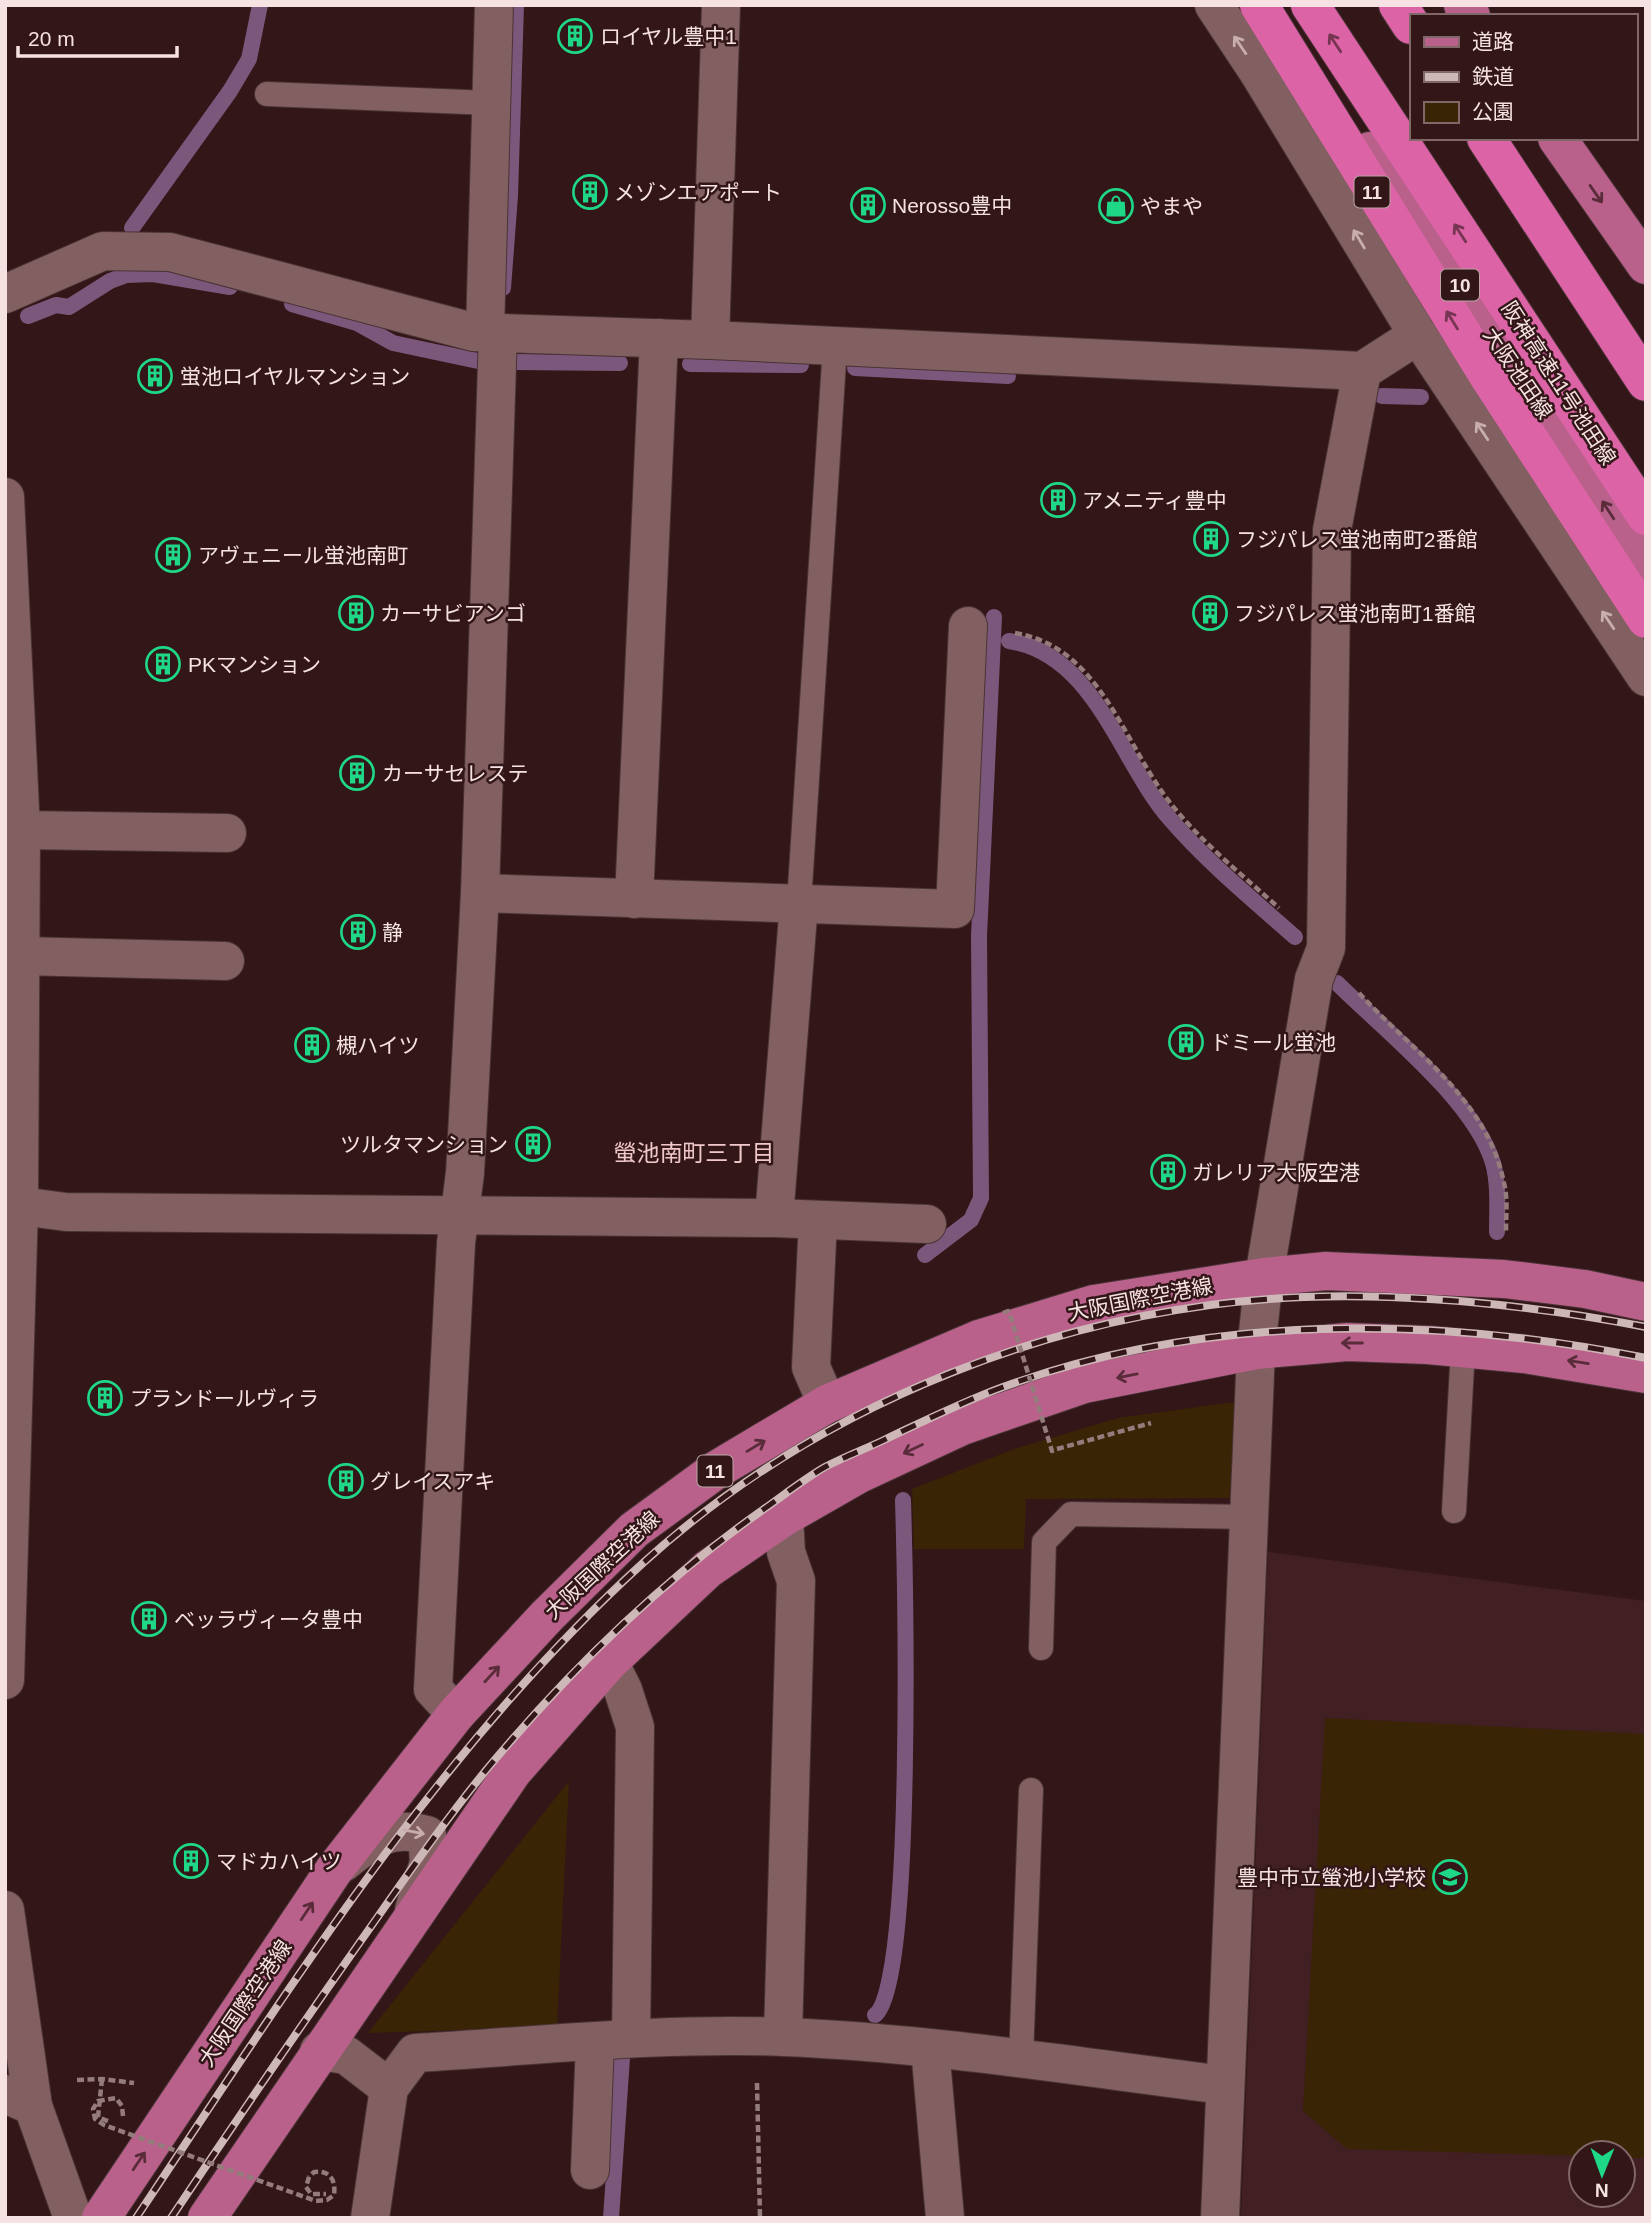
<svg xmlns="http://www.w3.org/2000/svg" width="1651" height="2223" font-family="Arial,'Noto Sans JP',sans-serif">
  <rect width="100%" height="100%" fill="#321618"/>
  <path fill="#421f22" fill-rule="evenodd" d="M 1268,1552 L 1646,1601 L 1646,2218 L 1241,2218 ZM 1581,2153 L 1623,2153 L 1623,2195 L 1581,2195 Z"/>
  <g fill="#392405">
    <path d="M 1234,1402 L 1234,1498 L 1026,1499 L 1024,1549 L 914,1549 L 912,1489 L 1014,1449 L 1118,1418 Z"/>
    <path d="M 1325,1718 L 1646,1734 L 1646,2158 L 1623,2158 L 1623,2153 L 1581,2153 L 1581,2156 L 1347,2149 L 1303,2111 Z"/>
    <path d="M 569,1781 L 557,2027 L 368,2033 Z"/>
  </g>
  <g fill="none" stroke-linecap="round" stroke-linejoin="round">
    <g stroke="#7c577c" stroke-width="16">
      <path d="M 132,228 L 230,91 L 249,59 L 260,5"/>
      <path d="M 503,288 L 510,196 L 516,5"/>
      <path d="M 292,304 L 357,323 L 393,343 L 478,361"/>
      <path d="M 28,316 L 56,305 L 69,307 L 110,281 L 126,275 L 153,274 L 230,287"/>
      <path d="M 512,362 L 620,363"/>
      <path d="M 690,364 L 801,365"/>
      <path d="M 855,368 L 1008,376"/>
      <path d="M 1382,396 L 1421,397"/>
      <path d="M 1009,641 C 1095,654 1120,762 1170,819 C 1207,862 1252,899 1295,937"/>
      <path d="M 1337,983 C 1384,1030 1474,1100 1493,1163 C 1499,1185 1497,1210 1497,1232"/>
      <path d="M 925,1255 L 971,1220 L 981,1198 L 979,936 L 994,617"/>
      <path d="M 875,2015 C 915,1986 905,1568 903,1500"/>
      <path d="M 611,2218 L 622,2058"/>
    </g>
    <g stroke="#493335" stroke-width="26">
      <g id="service">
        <path d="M 267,94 L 491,103"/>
        <path d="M 799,903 L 835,346"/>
        <path d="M 1454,1511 L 1463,1348"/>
        <path d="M 1041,1648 L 1044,1542 L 1071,1514 L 1249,1517"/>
        <path d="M 1021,2059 L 1031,1790"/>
      </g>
    </g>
    <g stroke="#493335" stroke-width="40">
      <g id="minor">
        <path d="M 1214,5 L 1259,73 L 1418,335 L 1646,677"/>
        <path d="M 5,294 L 103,251 L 170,252 L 473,332 L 710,340 L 1362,371 L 1418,335"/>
        <path d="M 485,332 L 494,5"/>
        <path d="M 710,340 L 721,5"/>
        <path d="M 21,830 L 227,833"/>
        <path d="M 480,893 L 955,909 L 968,626"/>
        <path d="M 634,899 L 659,338"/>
        <path d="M 20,956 L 225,961"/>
        <path d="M 5,1204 L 66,1212 L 774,1218 L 927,1224"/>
        <path d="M 774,1218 L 799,903"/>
        <path d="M 818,1220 L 811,1367 L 827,1404"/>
        <path d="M 609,1662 L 623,1690 L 635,1727 L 631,2038"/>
        <path d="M 456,1714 L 433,1689 L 456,1243 L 465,1173 L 480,893 L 498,333"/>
        <path d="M 344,1862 C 372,1839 389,1825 427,1835 L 429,1862 L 414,1910"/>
        <path d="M 783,2036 L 796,1581 L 786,1552 L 784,1517"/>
        <path d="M 930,2048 L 945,2218"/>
        <path d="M 319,2051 L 346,2055 L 389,2088 L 415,2053 C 537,2046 661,2032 784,2037 C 932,2043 1079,2067 1225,2085"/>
        <path d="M 5,2094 L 33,2106"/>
        <path d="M 590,2170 L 595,2042"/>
        <path d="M 370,2218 L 389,2088"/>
        <path d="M 1220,2218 L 1256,1350 L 1264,1277 L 1314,979 L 1326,948 L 1332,530 L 1362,371"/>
      </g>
    </g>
    <g stroke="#493335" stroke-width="40">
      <g id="tertiary">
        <path d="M 5,497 L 21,830 L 19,1206 L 5,1680"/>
        <path d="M 5,1910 L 33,2106 L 73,2218"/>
      </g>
    </g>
    <g stroke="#493335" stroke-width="40">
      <g id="primary">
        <path d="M 1463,5 L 1471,16"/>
        <path d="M 1557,138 L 1646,265"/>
        <path d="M 1370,151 L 1646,567"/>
        <path d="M 101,2218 L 334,1870 L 456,1714 L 547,1616 L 634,1530 L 716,1470 L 827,1404 L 979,1339 L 1094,1304 L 1264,1277 L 1326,1271 L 1504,1279 L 1585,1289 L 1646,1302"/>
        <path d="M 207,2218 L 513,1771 L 609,1662 L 708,1569 L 784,1517 L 859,1474 L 962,1426 L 1084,1384 L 1256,1350 L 1347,1342 L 1428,1345 L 1524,1354 L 1646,1374"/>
      </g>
    </g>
    <g stroke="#493335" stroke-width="40">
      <g id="motorway">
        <path d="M 1259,5 L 1489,377 L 1646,619"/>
        <path d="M 1310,5 L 1646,516"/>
        <path d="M 1398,5 L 1411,25"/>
        <path d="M 1486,138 L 1646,382"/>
      </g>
    </g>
    <g stroke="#947c7d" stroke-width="4.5" stroke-dasharray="7 3.5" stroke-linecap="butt">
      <path d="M 1015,633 C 1097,646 1122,737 1165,796 C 1196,838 1240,873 1279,908"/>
      <path d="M 1359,993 C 1414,1053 1487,1099 1504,1183 C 1508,1198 1506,1216 1506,1232"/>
      <path d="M 1057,1449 L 1151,1423"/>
      <path d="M 102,2079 L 98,2117 L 110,2122"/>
      <path d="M 77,2080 L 102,2079 L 134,2083"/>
      <path d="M 757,2083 L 760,2218"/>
      <path d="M 309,2177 L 306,2187 L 311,2194 L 326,2194"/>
    </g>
    <use href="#service" stroke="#825f61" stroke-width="24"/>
    <use href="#minor" stroke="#825f61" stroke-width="38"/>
    <use href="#tertiary" stroke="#825f61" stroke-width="38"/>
    <use href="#primary" stroke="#b9618b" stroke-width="38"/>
    <use href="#motorway" stroke="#dd63a7" stroke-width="38"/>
    <g stroke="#cdb7b7" stroke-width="8">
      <g id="rail">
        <path d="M 136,2218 C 289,1989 438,1749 643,1563 C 822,1401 1064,1307 1304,1297 C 1417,1293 1535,1306 1646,1327"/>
        <path d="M 171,2218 C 233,2125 296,2033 360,1942 C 401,1884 442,1824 487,1769 C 568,1672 660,1582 764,1509 C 784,1495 804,1479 825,1467 C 844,1457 865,1449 884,1440 C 924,1421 962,1402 1003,1387 C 1206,1313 1436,1316 1646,1358"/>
      </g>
    </g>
    <use href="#rail" stroke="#321618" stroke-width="5" stroke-dasharray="16" stroke-linecap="butt"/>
    <g stroke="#947c7d" stroke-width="4.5" stroke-dasharray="7 3.5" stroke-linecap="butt">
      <path d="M 1003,1313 L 1008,1311 L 1011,1318 L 1052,1451 L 1057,1449"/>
      <path d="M 123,2116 L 122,2106 L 116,2098 L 98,2101 L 93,2109 L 95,2119 L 104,2125 L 316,2201 L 327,2200 L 334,2195 C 336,2180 330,2170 314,2172 L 309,2177"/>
    </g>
  </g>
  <defs><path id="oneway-shaft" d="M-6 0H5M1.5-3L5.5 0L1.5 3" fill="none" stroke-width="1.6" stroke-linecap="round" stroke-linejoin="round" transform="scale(1.75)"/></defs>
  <g stroke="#763551">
    <use href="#oneway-shaft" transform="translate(1335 43) rotate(-123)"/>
    <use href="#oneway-shaft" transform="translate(1460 233) rotate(-123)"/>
    <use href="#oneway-shaft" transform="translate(1452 320) rotate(-122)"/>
  </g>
  <g stroke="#c8aeae">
    <use href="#oneway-shaft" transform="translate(1240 45) rotate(-124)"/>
    <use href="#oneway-shaft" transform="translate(1359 239) rotate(-121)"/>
    <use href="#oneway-shaft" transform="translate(1482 431) rotate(-124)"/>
    <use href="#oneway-shaft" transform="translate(1608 620) rotate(-124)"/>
    <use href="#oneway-shaft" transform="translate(414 1832) rotate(11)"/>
  </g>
  <g stroke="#5a2c3a">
    <use href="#oneway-shaft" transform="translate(1596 194) rotate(55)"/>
    <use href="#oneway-shaft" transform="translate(1608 510) rotate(-123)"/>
    <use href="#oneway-shaft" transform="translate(1352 1343) rotate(-180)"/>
    <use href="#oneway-shaft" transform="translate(1578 1362) rotate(-171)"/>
    <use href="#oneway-shaft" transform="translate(1127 1376) rotate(169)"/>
    <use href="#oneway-shaft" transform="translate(756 1446) rotate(-31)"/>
    <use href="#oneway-shaft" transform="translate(913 1449) rotate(155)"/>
    <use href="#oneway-shaft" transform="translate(492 1674) rotate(-47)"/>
    <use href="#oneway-shaft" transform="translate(307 1911) rotate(-56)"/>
    <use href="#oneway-shaft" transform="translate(139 2161) rotate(-56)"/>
  </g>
  <defs>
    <g id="building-ring" transform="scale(1.75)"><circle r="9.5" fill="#321618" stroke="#1ed888" stroke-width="1.5"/><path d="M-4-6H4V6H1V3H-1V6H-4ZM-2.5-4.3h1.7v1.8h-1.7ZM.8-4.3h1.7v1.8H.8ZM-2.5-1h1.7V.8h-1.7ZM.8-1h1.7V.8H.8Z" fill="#1ed888"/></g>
    <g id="shop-ring" transform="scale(1.75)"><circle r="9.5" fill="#321618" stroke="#1ed888" stroke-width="1.5"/><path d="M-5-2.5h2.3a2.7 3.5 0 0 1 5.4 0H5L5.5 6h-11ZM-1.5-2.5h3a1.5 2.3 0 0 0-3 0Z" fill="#1ed888"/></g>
    <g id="school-ring" transform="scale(1.75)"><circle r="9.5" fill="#321618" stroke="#1ed888" stroke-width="1.5"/><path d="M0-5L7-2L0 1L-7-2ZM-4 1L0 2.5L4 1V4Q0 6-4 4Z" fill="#1ed888"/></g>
  </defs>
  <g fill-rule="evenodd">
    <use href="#building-ring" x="575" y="36"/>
    <use href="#building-ring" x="590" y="192"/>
    <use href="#building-ring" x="868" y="205"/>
    <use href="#shop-ring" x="1116" y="206"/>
    <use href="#building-ring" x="155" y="376"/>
    <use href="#building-ring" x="1058" y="500"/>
    <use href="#building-ring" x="1211" y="539"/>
    <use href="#building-ring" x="173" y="555"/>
    <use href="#building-ring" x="356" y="613"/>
    <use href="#building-ring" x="1210" y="613"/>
    <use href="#building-ring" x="163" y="664"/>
    <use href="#building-ring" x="357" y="773"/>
    <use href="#building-ring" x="358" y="932"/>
    <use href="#building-ring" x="1186" y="1042"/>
    <use href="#building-ring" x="312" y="1045"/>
    <use href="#building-ring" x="533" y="1144"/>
    <use href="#building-ring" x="1168" y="1172"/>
    <use href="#building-ring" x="105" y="1398"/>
    <use href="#building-ring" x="346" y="1481"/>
    <use href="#building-ring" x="149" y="1619"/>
    <use href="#building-ring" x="191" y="1861"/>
    <use href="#school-ring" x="1450" y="1877"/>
  </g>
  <g text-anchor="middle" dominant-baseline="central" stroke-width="5" stroke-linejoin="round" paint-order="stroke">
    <g fill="#321618" stroke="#bba5a5" stroke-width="2">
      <rect x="1354.5" y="176.5" width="35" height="31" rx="5"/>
      <rect x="1441" y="269.5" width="38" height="31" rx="5"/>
      <rect x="697.5" y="1455.5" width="35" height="31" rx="5"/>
    </g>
    <g font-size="19" font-weight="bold" fill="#f6e2e2">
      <text x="1372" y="192">11</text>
      <text x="1460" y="285">10</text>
      <text x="715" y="1471">11</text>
    </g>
    <g font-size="21" fill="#f6e2e2" stroke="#321618" text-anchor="start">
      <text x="600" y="36">ロイヤル豊中1</text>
      <text x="614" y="192">メゾンエアポート</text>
      <text x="892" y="205">Nerosso豊中</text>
      <text x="1140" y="206">やまや</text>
      <text x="180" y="376">蛍池ロイヤルマンション</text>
      <text x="1082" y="500">アメニティ豊中</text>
      <text x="1236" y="539">フジパレス蛍池南町2番館</text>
      <text x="198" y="555">アヴェニール蛍池南町</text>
      <text x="380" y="613">カーサビアンゴ</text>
      <text x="1234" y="613">フジパレス蛍池南町1番館</text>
      <text x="188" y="664">PKマンション</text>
      <text x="382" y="773">カーサセレステ</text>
      <text x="382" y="932">静</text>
      <text x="1210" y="1042">ドミール蛍池</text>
      <text x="336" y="1045">槻ハイツ</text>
      <text x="508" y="1144" text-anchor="end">ツルタマンション</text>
      <text x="1192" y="1172">ガレリア大阪空港</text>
      <text x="130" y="1398">プランドールヴィラ</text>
      <text x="370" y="1481">グレイスアキ</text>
      <text x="174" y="1619">ベッラヴィータ豊中</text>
      <text x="216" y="1861">マドカハイツ</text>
      <text x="1426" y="1877" text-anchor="end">豊中市立螢池小学校</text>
    </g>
    <g font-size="21" fill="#f6e2e2" stroke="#321618">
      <text transform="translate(1518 373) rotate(56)">大阪池田線</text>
      <text transform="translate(1559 383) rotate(57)">阪神高速11号池田線</text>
      <text transform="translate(1140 1299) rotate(-11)">大阪国際空港線</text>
      <text transform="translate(602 1565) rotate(-43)">大阪国際空港線</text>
      <text transform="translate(245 2003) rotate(-56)">大阪国際空港線</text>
    </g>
    <g font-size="23" fill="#f0c8ca" stroke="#321618">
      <text x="694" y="1153">螢池南町三丁目</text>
    </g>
  </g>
  <rect width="1651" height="2223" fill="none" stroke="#f6e2e2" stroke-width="14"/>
  <rect x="1410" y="14" width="228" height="126" fill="#321618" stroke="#806869" stroke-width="2"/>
  <rect x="1424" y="37" width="35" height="10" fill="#b9618b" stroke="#806869" stroke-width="2"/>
  <text x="1472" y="49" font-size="21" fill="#f6e2e2">道路</text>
  <rect x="1424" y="72" width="35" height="10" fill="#cdb7b7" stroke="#806869" stroke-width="2"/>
  <text x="1472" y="84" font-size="21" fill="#f6e2e2">鉄道</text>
  <rect x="1424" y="102" width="35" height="21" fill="#392405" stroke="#806869" stroke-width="2"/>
  <text x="1472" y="119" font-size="21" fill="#f6e2e2">公園</text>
  <g transform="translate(1602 2174) rotate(181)"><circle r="33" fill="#321618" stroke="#806869" stroke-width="2"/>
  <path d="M0-5L12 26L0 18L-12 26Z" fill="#1ed888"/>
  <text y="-10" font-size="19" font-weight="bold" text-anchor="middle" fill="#f6e2e2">N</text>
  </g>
  <path d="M18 46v10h159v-10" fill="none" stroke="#f6e2e2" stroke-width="3.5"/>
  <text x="28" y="46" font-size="21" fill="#f6e2e2" stroke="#321618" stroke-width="5" paint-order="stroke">20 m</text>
</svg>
